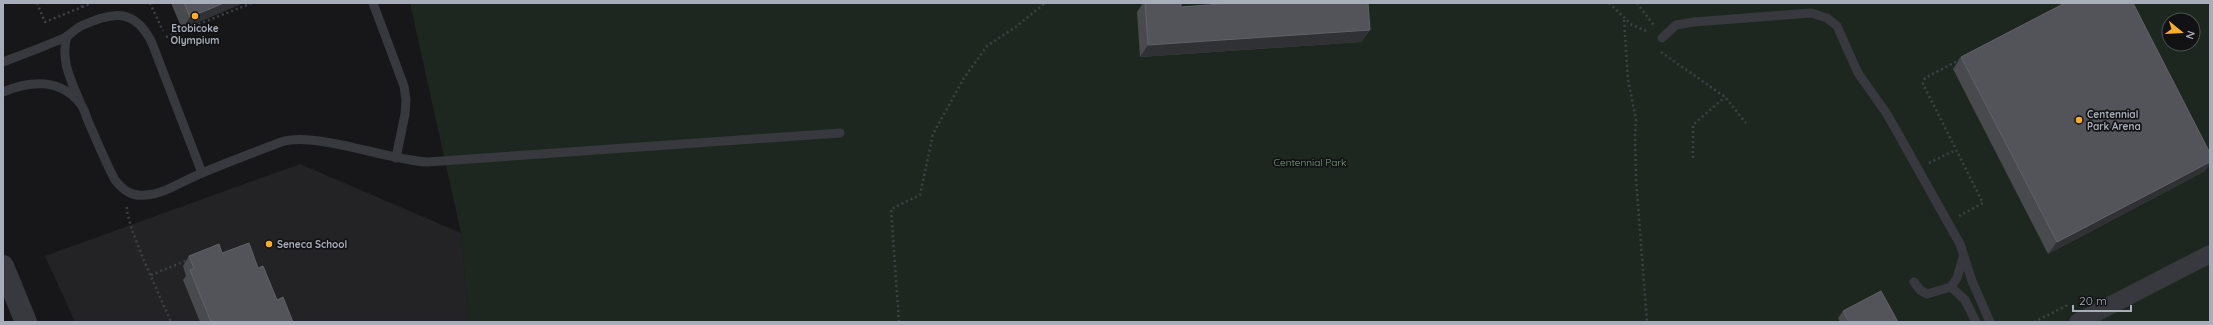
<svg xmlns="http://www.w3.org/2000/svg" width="2213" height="325" font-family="Quicksand,sans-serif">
  <rect width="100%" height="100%" fill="#171719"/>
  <path fill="#232326" d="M 300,164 L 461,233 L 469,322 L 75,322 L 45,256 Z"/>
  <path fill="#1e271f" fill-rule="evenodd" d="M 410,3 L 2210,3 L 2210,322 L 469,322 L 461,233 ZM 2169,20 L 2193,20 L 2193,44 L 2169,44 Z"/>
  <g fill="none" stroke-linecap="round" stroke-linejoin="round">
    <g stroke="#3d4045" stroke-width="2.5" stroke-dasharray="2 3" stroke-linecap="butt">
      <path d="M 37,3 L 45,22 L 82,7 L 81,3"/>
      <path d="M 150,3 L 163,31"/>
      <path d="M 1609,3 L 1632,25 L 1649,32"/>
      <path d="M 1637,3 L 1655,27"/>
      <path d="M 82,7 L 92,3"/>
      <path d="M 1624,20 L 1628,79 L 1636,120 L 1635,137 L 1636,179 L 1647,322"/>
      <path d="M 166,37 L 252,3"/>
      <path d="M 1661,52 L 1725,97 L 1746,123"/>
      <path d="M 1693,158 L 1693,125 L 1725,97"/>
      <path d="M 1929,163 L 1956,150"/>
      <path d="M 127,207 C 126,226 162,300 171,322"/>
      <path d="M 1959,216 L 1983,203 L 1923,84 L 1925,78 L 1961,59"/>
      <path d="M 151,275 L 190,259"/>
      <path d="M 899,322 L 891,209 L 920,195 L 933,134 L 964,78 L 987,46 L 1017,26 L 1045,3"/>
      <path d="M 2034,322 L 2068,305"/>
    </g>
    <g stroke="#37393e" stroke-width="9">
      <path d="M 373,3 L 404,86 L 406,100 L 405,114 L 396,158"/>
      <path d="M 67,36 C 60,60 71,80 80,102"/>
      <path d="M 1662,38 L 1676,25 L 1694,22 L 1811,13 L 1827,18 L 1837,26 L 1858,73 L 1887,114 L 1960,244 L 1972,281 L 1990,322"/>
      <path d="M 3,62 C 24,54 46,46 66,37 C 71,34 75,29 81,26 C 113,11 135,8 152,43 L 202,173"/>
      <path d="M 3,92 C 30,81 58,78 79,102 C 84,107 86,116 88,121 C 97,141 105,161 115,180 C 123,190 132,197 146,195 C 165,194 184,180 202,173 C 228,162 255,152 281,142 C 315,131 387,160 427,162 L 840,133"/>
      <path d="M 1914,282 L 1920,290 L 1927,294 L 1951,287 L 1965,300 L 1976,322"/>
      <path d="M 1951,287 L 1957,278 L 1963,258"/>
    </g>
    <path stroke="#37393e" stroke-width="18" d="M 2078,322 L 2210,254"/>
    <path stroke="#37393e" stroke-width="22" d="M 3,266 L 26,322"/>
  </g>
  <g fill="#484a4e">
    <path d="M 171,3 L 243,3 L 182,29 Z"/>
    <path d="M 1143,3 L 1181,3 L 1181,7 L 1370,30 L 1361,42 L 1140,57 L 1137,12 Z"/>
    <path d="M 1961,57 L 2205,171 L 2048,254 L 1953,69 Z"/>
    <path d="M 222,253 L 258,268 L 277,300 L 293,322 L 200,322 L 183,280 L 186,276 L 183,266 L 189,256 Z"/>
    <path d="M 1843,311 L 1898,322 L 1840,322 L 1838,318 Z"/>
  </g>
  <g fill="#303134">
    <path d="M 224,3 L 243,3 L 182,29 L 190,17 Z"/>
    <path d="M 1370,30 L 1361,42 L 1140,57 L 1148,45 Z"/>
    <path d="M 2210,162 L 2210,165 L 2205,171 L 2048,254 L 2057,242 Z"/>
  </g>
  <g fill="#53545a" stroke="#606268">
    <path d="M 184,3 L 224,3 L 190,17 Z"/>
    <path d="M 1145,3 L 1181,3 L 1181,7 L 1235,3 L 1368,3 L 1370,30 L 1148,45 Z"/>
    <path d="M 2065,3 L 2133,3 L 2210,153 L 2210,162 L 2057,242 L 1961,57 Z"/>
    <path d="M 249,243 L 258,268 L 263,266 L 277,300 L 283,297 L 293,322 L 211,322 L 190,270 L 194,268 L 189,256 L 219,244 L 222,253 Z"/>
    <path d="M 1881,291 L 1898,322 L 1849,322 L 1843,311 Z"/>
  </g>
  <g fill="#f9ae2e" stroke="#121214" stroke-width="1.5">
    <circle cx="195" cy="16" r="4"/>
    <circle cx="2079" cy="120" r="4"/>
    <circle cx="269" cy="244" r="4"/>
  </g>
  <g text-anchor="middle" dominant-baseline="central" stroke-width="3.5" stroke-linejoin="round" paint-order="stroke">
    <g font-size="10" font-weight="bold" fill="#a8aeb9" stroke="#121214" text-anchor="start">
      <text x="195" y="28" text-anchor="middle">Etobicoke<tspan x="195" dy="12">Olympium</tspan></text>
      <text x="2087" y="114">Centennial<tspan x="2087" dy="12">Park Arena</tspan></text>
      <text x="277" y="244">Seneca School</text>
    </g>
    <g font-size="10" fill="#7fa580" stroke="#121214">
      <text x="1310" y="162">Centennial Park</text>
    </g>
  </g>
  <rect width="2213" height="325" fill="none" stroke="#a8aeb9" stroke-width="8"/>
  <g transform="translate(2181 32) rotate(108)"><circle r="19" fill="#121214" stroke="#4e5056"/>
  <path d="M0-3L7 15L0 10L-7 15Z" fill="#f9ae2e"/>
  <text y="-6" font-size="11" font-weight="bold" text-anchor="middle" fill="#a8aeb9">N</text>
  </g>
  <path d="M2073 305v6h58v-6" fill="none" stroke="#a8aeb9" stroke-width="2"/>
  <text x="2079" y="305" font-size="12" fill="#a8aeb9" stroke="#121214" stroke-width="3" paint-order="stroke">20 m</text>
</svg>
